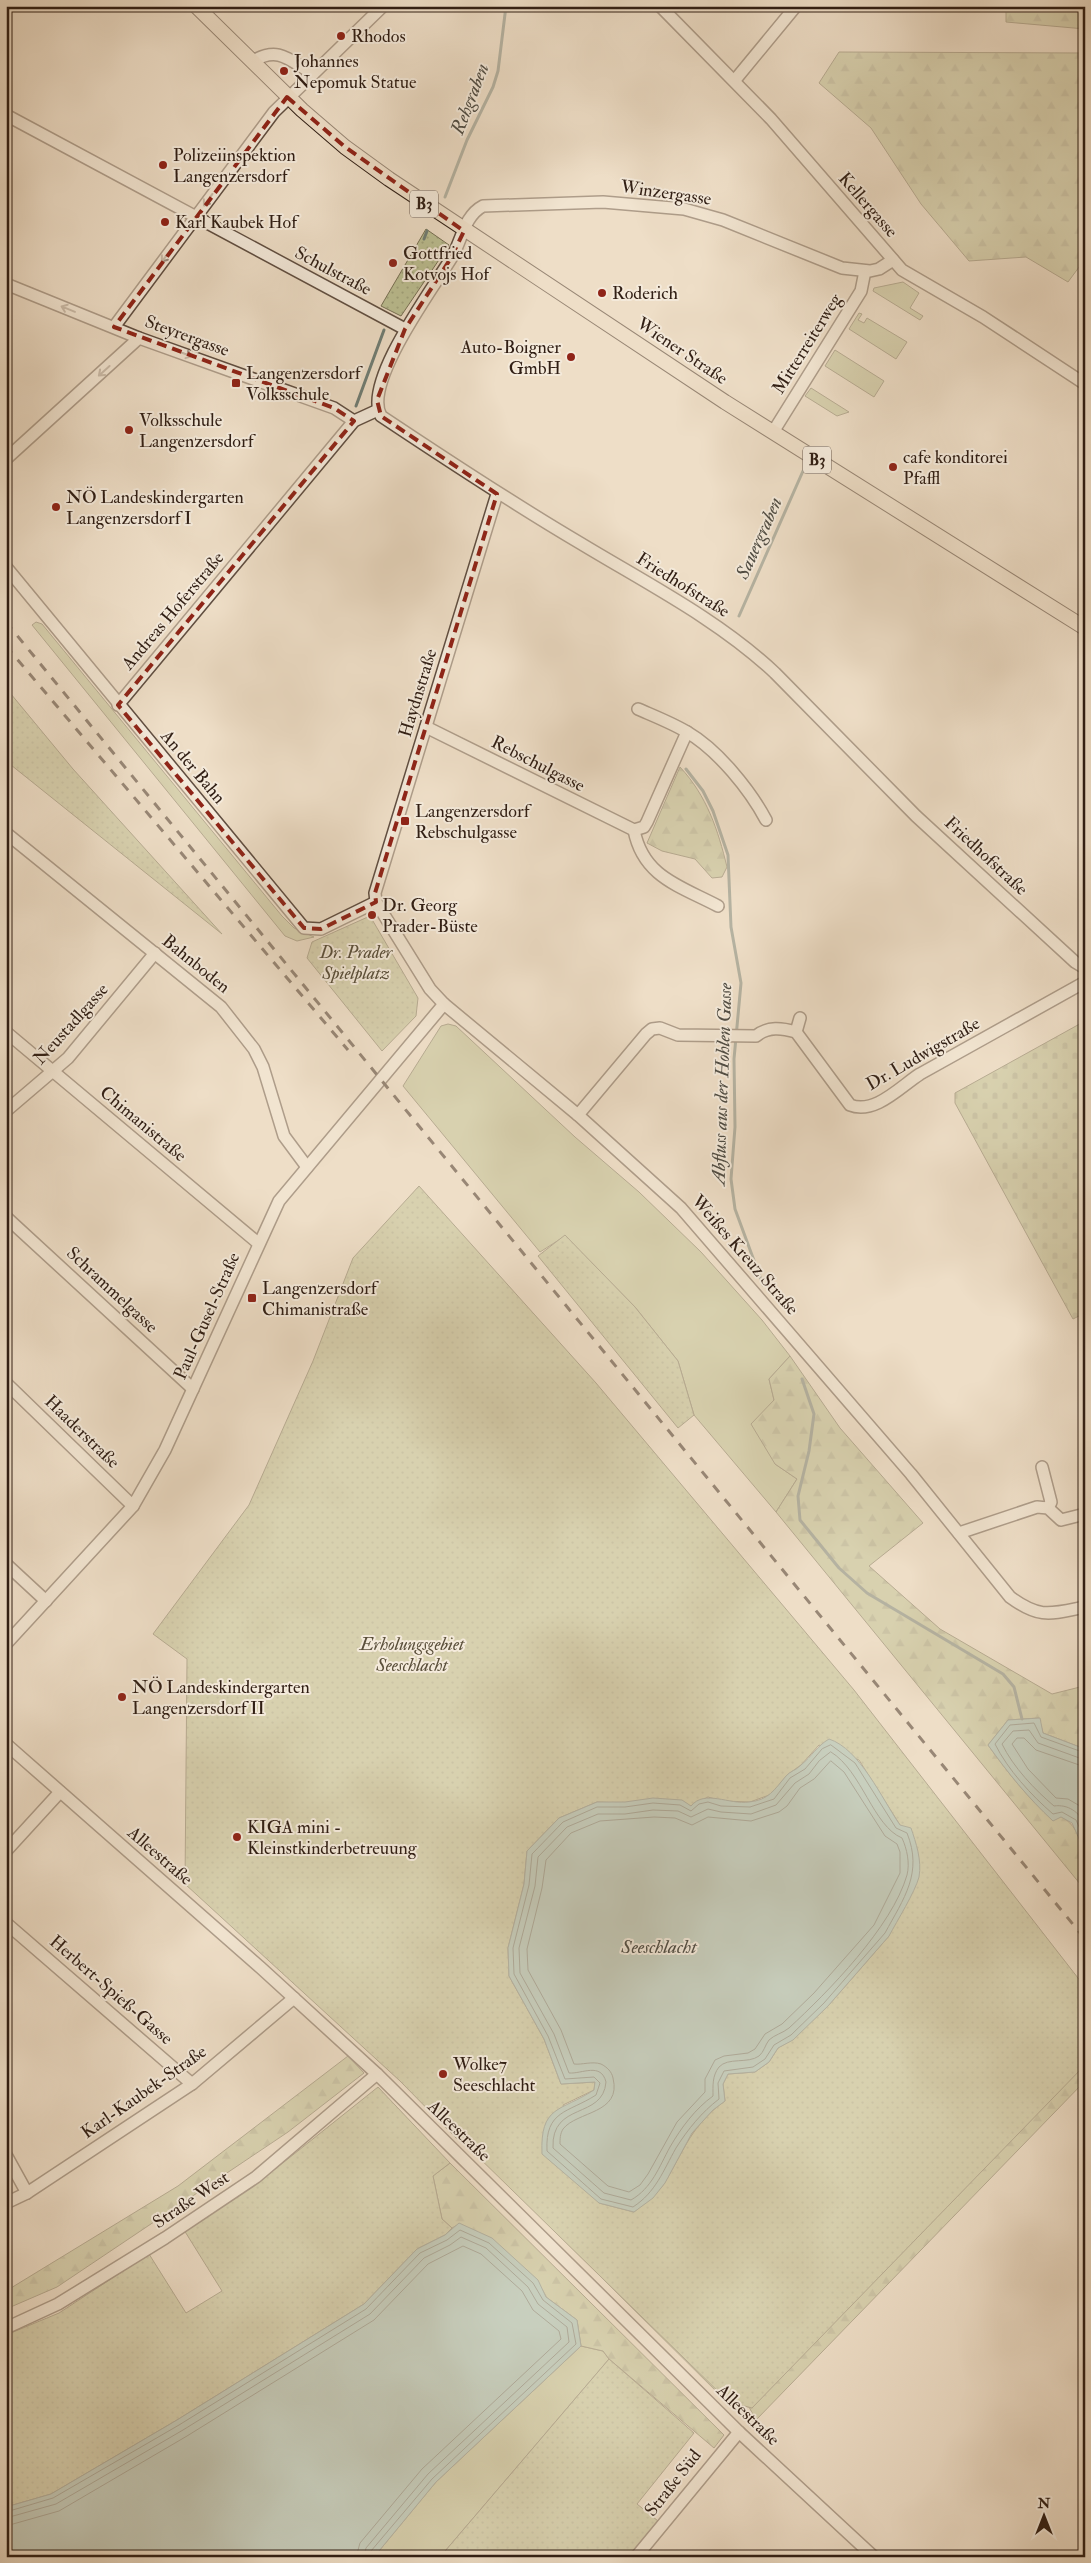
<svg xmlns="http://www.w3.org/2000/svg" width="1091" height="2563" font-family="'IM FELL Double Pica',serif">
  <defs>
    <pattern id="forest-firs" width="22" height="20" patternUnits="userSpaceOnUse" patternTransform="scale(1.25)"><rect width="22" height="20" fill="#bcc093"/><path d="M5 1l3.5 6h-7zM16 11l3.5 6h-7z" fill="#a2a57e"/></pattern>
    <pattern id="cemetery-stones" width="16" height="16" patternUnits="userSpaceOnUse" patternTransform="scale(1.25)"><rect width="16" height="16" fill="#bcc093"/><path d="M2 7V4a2 2 0 0 1 4 0v3zM10 15v-3a2 2 0 0 1 4 0v3z" fill="#a2a57e"/></pattern>
    <pattern id="park-dots" width="8" height="8" patternUnits="userSpaceOnUse" patternTransform="scale(1.25)"><rect width="8" height="8" fill="#bcc093"/><path d="M2 2h.1M6 6h.1" fill="none" stroke="#a2a57e" stroke-width="1.8" stroke-linecap="round"/></pattern>
  </defs>
  <rect width="100%" height="100%" fill="#eedec7"/>
  <filter id="stains"><feTurbulence type="fractalNoise" baseFrequency=".004" numOctaves="4"/><feColorMatrix values="0 0 0 0 .2 0 0 0 0 .09 0 0 0 0 .02 0 0 0 .5 -.17"/></filter>
  <radialGradient id="worn" r=".72"><stop offset=".6" stop-color="#630" stop-opacity="0"/><stop offset="1" stop-color="#630" stop-opacity=".3"/></radialGradient>
  <g fill="#bcc093" stroke="#766f54">
    <path d="M 903,282 L 919,293 L 910,308 L 923,316 L 920,320 L 873,291 L 874,288 Z"/>
    <path d="M 859,313 L 862,314 L 858,320 L 864,323 L 867,318 L 907,342 L 896,359 L 849,329 Z"/>
    <path d="M 835,350 L 884,381 L 874,397 L 825,366 Z"/>
    <path d="M 811,388 L 849,412 L 837,416 L 805,396 Z"/>
    <path d="M 36,622 L 42,624 L 282,916 L 294,928 L 314,937 L 297,941 L 285,936 L 32,625 Z"/>
    <path d="M 448,1024 L 456,1026 L 575,1137 L 639,1192 L 701,1252 L 762,1320 L 790,1356 L 769,1379 L 774,1400 L 775,1464 L 797,1479 L 776,1512 L 694,1415 L 678,1361 L 635,1307 L 565,1236 L 540,1252 L 403,1086 L 441,1026 Z"/>
    <path d="M 581,2346 L 603,2351 L 609,2359 L 440,2557 L 374,2557 L 436,2482 Z"/>
  </g>
  <g fill="url(#forest-firs)" stroke="#766f54">
    <path d="M 1006,6 L 1085,6 L 1085,29 L 1006,22 Z"/>
    <path d="M 839,52 L 1085,53 L 1085,259 L 1068,282 L 1026,257 L 969,261 L 921,204 L 871,128 L 819,83 Z"/>
    <path d="M 680,767 C 707,796 718,830 727,867 L 722,877 L 712,878 L 695,859 L 662,851 L 647,843 Z"/>
    <path d="M 790,1356 L 840,1428 L 923,1523 L 869,1566 L 940,1629 L 1052,1694 L 1080,1687 L 1085,1690 L 1085,1749 L 1043,1733 L 1039,1718 L 1008,1720 L 988,1745 C 1008,1773 1028,1798 1053,1820 L 1061,1816 C 1087,1832 1085,1863 1085,1890 L 776,1512 L 797,1479 L 775,1464 L 751,1424 L 774,1400 L 769,1379 Z"/>
    <path d="M 1085,2042 L 1085,2081 L 756,2420 L 749,2407 L 729,2404 L 468,2145 Z"/>
    <path d="M 348,2056 L 364,2073 L 288,2132 L 57,2287 L 6,2309 L 6,2291 L 178,2186 Z"/>
    <path d="M 450,2163 L 724,2435 L 714,2448 L 609,2359 L 603,2351 L 581,2346 L 577,2320 L 546,2297 L 537,2280 L 459,2224 L 452,2228 L 442,2219 L 433,2176 Z"/>
  </g>
  <path fill="url(#cemetery-stones)" stroke="#766f54" d="M 1085,1021 L 1085,1313 L 1073,1319 L 955,1103 L 955,1093 Z"/>
  <g fill="url(#park-dots)" stroke="#766f54" fill-rule="evenodd">
    <path d="M 426,229 L 449,245 L 401,316 L 381,306 Z"/>
    <path d="M 6,688 L 73,769 L 222,934 L 6,761 Z"/>
    <path d="M 370,916 L 418,998 L 416,1016 L 382,1051 L 307,958 L 312,942 Z"/>
    <path d="M 419,1186 L 596,1383 L 854,1690 L 1085,1987 L 1085,2065 L 752,2408 L 729,2402 L 468,2147 L 464,2141 L 457,2139 L 400,2081 L 185,1884 L 187,1659 L 153,1634 L 249,1505 L 313,1361 L 353,1258 ZM 819,1745 L 859,1760 L 900,1825 L 889,1936 L 828,2006 L 793,2039 L 778,2048 L 769,2062 L 755,2072 L 728,2074 L 723,2084 L 725,2101 C 693,2123 684,2150 665,2182 C 659,2193 644,2203 634,2212 L 599,2203 L 563,2105 L 594,2090 L 595,2082 L 561,2084 L 544,2039 L 509,1976 L 508,1948 L 524,1884 L 527,1851 L 559,1818 L 597,1802 L 691,1806 L 708,1797 L 722,1801 L 750,1802 L 772,1794 L 787,1775 L 801,1765 Z"/>
    <path d="M 565,1235 L 635,1307 L 678,1361 L 694,1415 L 678,1428 L 538,1256 Z"/>
    <path d="M 378,2087 L 450,2163 L 433,2176 L 442,2219 L 452,2228 L 445,2235 L 417,2249 L 364,2304 L 177,2420 L 51,2494 L 6,2507 L 6,2335 L 59,2313 L 149,2254 L 186,2313 L 222,2291 L 184,2230 L 259,2182 Z"/>
    <path d="M 609,2359 L 694,2433 L 637,2504 L 663,2525 L 636,2557 L 440,2557 Z"/>
  </g>
  <g fill="#99bcb4" stroke="#6f7d74">
    <path d="M 1040,1718 L 1043,1733 L 1085,1749 L 1085,1852 L 1072,1823 L 1061,1817 L 1053,1821 C 1028,1798 1008,1773 988,1745 L 1008,1720 Z"/>
    <path d="M 829,1739 C 860,1749 882,1799 900,1825 L 911,1828 C 916,1843 922,1860 919,1877 C 915,1892 897,1921 889,1936 L 828,2006 L 793,2040 L 778,2048 L 769,2062 L 755,2072 L 728,2074 L 723,2084 L 725,2101 L 713,2110 L 692,2133 L 665,2183 L 653,2198 L 634,2212 L 599,2203 L 542,2154 C 540,2105 560,2112 594,2090 L 595,2082 L 561,2084 L 544,2039 L 509,1976 L 508,1948 L 524,1884 L 527,1851 L 559,1818 L 597,1802 L 625,1802 L 653,1798 L 682,1800 L 691,1806 C 705,1789 729,1805 749,1802 C 769,1800 774,1790 786,1776 C 790,1771 797,1770 801,1765 C 812,1756 817,1746 829,1739 Z"/>
    <path d="M 459,2223 L 492,2238 L 538,2280 L 546,2297 L 577,2320 L 581,2346 L 436,2482 L 374,2557 L 6,2557 L 6,2507 L 51,2494 L 177,2420 L 364,2304 L 417,2249 L 445,2235 Z"/>
  </g>
  <g fill="none" stroke-linecap="round" stroke-linejoin="round">
    <g stroke="#646d64" stroke-width="1">
      <path d="M 831,1745 L 855,1763 L 896,1828 L 907,1833 C 923,1873 904,1898 885,1933 L 824,2003 L 791,2035 L 774,2045 L 765,2059 L 753,2067 L 724,2071 L 718,2083 L 719,2099 C 702,2112 688,2129 676,2148 C 663,2171 656,2192 633,2207 L 601,2199 L 547,2151 C 545,2110 568,2113 596,2095 L 600,2083 L 594,2077 L 565,2079 L 548,2036 L 514,1974 L 513,1948 L 529,1885 L 532,1854 L 563,1822 L 597,1807 L 625,1807 L 653,1803 L 680,1805 L 691,1811 L 699,1804 L 708,1802 L 721,1806 L 750,1807 L 774,1799 L 790,1778 L 805,1769 L 822,1749 Z"/>
      <path d="M 831,1752 C 862,1771 873,1826 902,1838 C 907,1849 910,1863 907,1875 C 892,1927 828,1992 789,2028 C 783,2033 774,2035 769,2040 C 765,2045 764,2052 759,2056 C 748,2064 728,2057 719,2067 C 712,2076 713,2086 713,2096 C 695,2109 681,2128 670,2147 C 659,2167 652,2188 631,2200 L 604,2193 L 553,2148 C 551,2101 603,2120 606,2082 C 601,2062 582,2074 569,2073 L 554,2034 L 520,1973 L 519,1948 L 535,1886 L 538,1857 L 567,1827 L 598,1814 L 625,1814 L 653,1810 L 678,1811 L 691,1817 L 708,1809 L 721,1812 L 751,1814 L 776,1805 L 795,1783 L 809,1774 L 819,1761 Z"/>
      <path d="M 1085,1753 L 1041,1737 L 1034,1723 L 1010,1725 L 995,1744 C 1008,1770 1031,1795 1053,1814 L 1062,1812 L 1076,1820 L 1085,1840"/>
      <path d="M 1085,1760 L 1038,1743 L 1029,1730 L 1013,1731 L 1002,1744 C 1013,1767 1035,1790 1054,1806 C 1068,1804 1079,1812 1085,1824"/>
      <path d="M 831,1761 L 844,1772 L 885,1836 L 897,1844 L 900,1852 L 900,1873 L 874,1925 L 814,1993 L 782,2024 L 765,2034 L 755,2049 L 748,2053 L 724,2056 L 715,2060 L 705,2079 L 705,2092 L 677,2122 L 648,2174 L 640,2185 L 629,2192 L 608,2186 L 560,2144 C 560,2139 560,2134 563,2129 C 577,2111 622,2114 613,2078 C 612,2072 607,2067 601,2064 C 592,2061 582,2065 574,2064 L 561,2030 L 528,1970 L 527,1949 L 542,1888 L 546,1860 L 571,1833 L 600,1821 L 654,1817 L 675,1818 L 692,1825 L 708,1817 L 751,1821 L 779,1812 L 787,1806 L 800,1788 L 814,1779 Z"/>
      <path d="M 1085,1767 L 1036,1750 L 1024,1738 L 1017,1738 L 1012,1744 L 1028,1769 L 1056,1798 L 1068,1799 L 1085,1809"/>
      <path d="M 6,2512 L 53,2498 L 179,2425 L 366,2309 L 420,2253 L 447,2240 L 460,2230 L 489,2243 L 533,2283 L 543,2300 L 572,2323 L 576,2344 L 432,2479 L 371,2551 L 370,2557"/>
      <path d="M 6,2518 L 56,2504 L 183,2430 L 370,2314 L 424,2258 L 450,2245 L 461,2237 L 486,2248 L 528,2287 L 538,2304 L 567,2327 L 569,2342 L 428,2474 L 366,2548 L 364,2557"/>
      <path d="M 6,2526 L 59,2511 L 187,2436 L 374,2320 L 428,2264 L 463,2246 L 481,2254 L 522,2291 L 533,2310 L 559,2331 L 561,2339 L 422,2469 L 360,2543 L 356,2557"/>
    </g>
    <g stroke="#6f7d74" stroke-width="3">
      <path d="M 445,197 L 467,140 L 493,87 L 498,71 L 506,6"/>
      <path d="M 424,239 L 427,231"/>
      <path d="M 356,406 L 384,330"/>
      <path d="M 739,616 L 803,471"/>
      <path d="M 686,769 L 703,791 L 713,811 L 728,855 L 731,927 L 741,983 L 734,1059 L 735,1127 L 731,1179 L 735,1209 L 763,1285"/>
      <path d="M 802,1379 L 814,1414 L 809,1451 L 798,1496 L 800,1520 L 839,1568 L 867,1593 L 1003,1674 L 1014,1687 L 1022,1719"/>
    </g>
    <g stroke="#604e41" stroke-width="14">
      <g id="minor">
        <path d="M 660,6 L 771,119 L 902,270 L 983,317 L 1085,384"/>
        <path d="M 253,61 C 279,46 289,60 313,74"/>
        <path d="M 735,80 L 796,6"/>
        <path d="M 6,115 L 405,329"/>
        <path d="M 893,260 L 879,269 L 870,271 L 842,268 L 723,220 L 684,209 L 603,202 L 483,206 C 464,216 462,240 452,257 C 434,287 362,383 381,416 C 447,460 512,503 580,543 C 646,583 719,620 775,673 L 916,816 L 1075,962 L 1085,968"/>
        <path d="M 6,284 L 139,338 L 334,408 L 354,421"/>
        <path d="M 114,327 L 274,112 L 383,6"/>
        <path d="M 773,432 L 861,291 L 865,271"/>
        <path d="M 6,459 L 139,338"/>
        <path d="M 497,494 L 375,893 L 376,902 L 430,989 L 444,1004 L 578,1115 L 681,1208 L 911,1474 L 1010,1597 C 1040,1619 1050,1614 1085,1607"/>
        <path d="M 6,567 L 304,928 L 321,929 L 376,902"/>
        <path d="M 118,705 L 354,421 L 378,410"/>
        <path d="M 638,709 C 654,716 672,723 687,732 C 718,750 750,790 766,820"/>
        <path d="M 426,727 L 634,830 L 644,827 L 647,822 L 687,732"/>
        <path d="M 634,830 C 643,877 680,886 718,906"/>
        <path d="M 6,833 L 221,1007 L 254,1049 L 263,1067 L 284,1136 L 307,1167"/>
        <path d="M 6,1032 L 258,1243"/>
        <path d="M 796,1032 L 800,1018"/>
        <path d="M 6,1111 L 68,1058 L 155,953"/>
        <path d="M 578,1115 L 646,1034 L 652,1029 L 660,1028 L 678,1035 L 756,1036 C 768,1026 782,1028 796,1032 L 850,1105 C 875,1115 901,1086 920,1074 L 1085,982"/>
        <path d="M 6,1217 L 193,1389"/>
        <path d="M 6,1383 L 133,1506"/>
        <path d="M 1042,1467 L 1051,1502 L 1048,1508"/>
        <path d="M 959,1533 L 1037,1507 L 1048,1508 L 1061,1520 L 1085,1514"/>
        <path d="M 6,1564 L 46,1601"/>
        <path d="M 6,1644 L 133,1506 L 165,1450 L 279,1201 L 444,1004"/>
        <path d="M 6,1744 L 261,1968 L 377,2074 L 739,2432 L 874,2557"/>
        <path d="M 6,1851 L 60,1792"/>
        <path d="M 6,1923 L 192,2084"/>
        <path d="M 6,2155 L 27,2193"/>
        <path d="M 6,2203 L 27,2193 L 192,2084 L 294,1998"/>
        <path d="M 6,2328 L 58,2304 L 165,2238 L 256,2177 L 377,2074"/>
        <path d="M 636,2557 L 739,2432"/>
      </g>
    </g>
    <g stroke="#301e14" stroke-width="16">
      <path id="major" d="M 196,6 L 302,110 L 345,147 L 389,179 L 725,402 L 1085,628"/>
    </g>
    <use href="#minor" stroke="#f4eadb" stroke-width="11"/>
    <use href="#major" stroke="#eedec7" stroke-width="14"/>
    <g stroke="#301e14" stroke-width="3" stroke-dasharray="9 9" stroke-linecap="butt">
      <path d="M 6,622 L 1085,1939"/>
      <path d="M 6,646 L 348,1050"/>
    </g>
  </g>
  <defs><path id="oneway-shaft" d="M-6 0H5M1.5-3L5.5 0L1.5 3" fill="none" stroke-width="1.6" stroke-linecap="round" stroke-linejoin="round" transform="scale(1.25)"/></defs>
  <g stroke="#9c8e81">
    <use href="#oneway-shaft" transform="translate(208 200) rotate(126)"/>
    <use href="#oneway-shaft" transform="translate(166 256) rotate(127)"/>
    <use href="#oneway-shaft" transform="translate(68 309) rotate(-158)"/>
    <use href="#oneway-shaft" transform="translate(185 354) rotate(20)"/>
    <use href="#oneway-shaft" transform="translate(104 371) rotate(138)"/>
  </g>
  <path d="M0 0H1091V2563H0ZM 287,97 L 345,147 L 464,231 L 451,258 L 405,329 L 377,400 L 381,416 L 497,494 L 375,893 L 376,902 L 321,929 L 304,928 L 118,705 L 354,421 L 334,408 L 114,327 Z" fill="#eedec7" fill-opacity=".55" fill-rule="evenodd"/>
  <path fill="none" stroke="#8f2418" stroke-width="4" stroke-dasharray="10 6" stroke-linejoin="round" d="M 287,97 L 345,147 L 464,231 L 451,258 L 405,329 L 377,400 L 381,416 L 497,494 L 375,893 L 376,902 L 321,929 L 304,928 L 118,705 L 354,421 L 334,408 L 114,327 Z"/>
  <g fill="#8f2418" stroke="#f4eadb" stroke-width="2">
    <circle cx="341" cy="36" r="5"/>
    <circle cx="284" cy="71" r="5"/>
    <circle cx="163" cy="165" r="5"/>
    <circle cx="165" cy="222" r="5"/>
    <circle cx="393" cy="263" r="5"/>
    <circle cx="602" cy="293" r="5"/>
    <circle cx="571" cy="357" r="5"/>
    <rect x="231" y="378" width="10" height="10" rx="2.5"/>
    <circle cx="129" cy="430" r="5"/>
    <circle cx="893" cy="467" r="5"/>
    <circle cx="56" cy="507" r="5"/>
    <rect x="400" y="816" width="10" height="10" rx="2.5"/>
    <circle cx="372" cy="915" r="5"/>
    <rect x="247" y="1293" width="10" height="10" rx="2.5"/>
    <circle cx="122" cy="1697" r="5"/>
    <circle cx="237" cy="1837" r="5"/>
    <circle cx="443" cy="2074" r="5"/>
  </g>
  <g text-anchor="middle" dominant-baseline="central" stroke-width="4" stroke-linejoin="round" paint-order="stroke">
    <g fill="#f4eadb" stroke="#6b5b50" stroke-width="1">
      <rect x="410" y="190.5" width="28" height="27" rx="4"/>
      <rect x="803" y="446.5" width="28" height="27" rx="4"/>
    </g>
    <g font-size="16" font-weight="bold" fill="#301e14">
      <text x="424" y="204">B3</text>
      <text x="817" y="460">B3</text>
    </g>
    <g font-size="18" fill="#301e14" stroke="#f4eadb" text-anchor="start">
      <text x="351" y="36">Rhodos</text>
      <text x="294" y="61">Johannes<tspan x="294" dy="21">Nepomuk Statue</tspan></text>
      <text x="173" y="155">Polizeiinspektion<tspan x="173" dy="21">Langenzersdorf</tspan></text>
      <text x="175" y="222">Karl Kaubek Hof</text>
      <text x="403" y="253">Gottfried<tspan x="403" dy="21">Kotvojs Hof</tspan></text>
      <text x="612" y="293">Roderich</text>
      <text x="561" y="347" text-anchor="end">Auto-Boigner<tspan x="561" dy="21">GmbH</tspan></text>
      <text x="246" y="373">Langenzersdorf<tspan x="246" dy="21">Volksschule</tspan></text>
      <text x="139" y="420">Volksschule<tspan x="139" dy="21">Langenzersdorf</tspan></text>
      <text x="903" y="457">cafe konditorei<tspan x="903" dy="21">Pfaffl</tspan></text>
      <text x="66" y="497">NÖ Landeskindergarten<tspan x="66" dy="21">Langenzersdorf I</tspan></text>
      <text x="415" y="811">Langenzersdorf<tspan x="415" dy="21">Rebschulgasse</tspan></text>
      <text x="382" y="905">Dr. Georg<tspan x="382" dy="21">Prader-Büste</tspan></text>
      <text x="262" y="1288">Langenzersdorf<tspan x="262" dy="21">Chimanistraße</tspan></text>
      <text x="132" y="1687">NÖ Landeskindergarten<tspan x="132" dy="21">Langenzersdorf II</tspan></text>
      <text x="247" y="1827">KIGA mini -<tspan x="247" dy="21">Kleinstkinderbetreuung</tspan></text>
      <text x="453" y="2064">Wolke7<tspan x="453" dy="21">Seeschlacht</tspan></text>
    </g>
    <g font-size="18" fill="#301e14" stroke="#f4eadb">
      <text transform="translate(666 193) rotate(8)">Winzergasse</text>
      <text transform="translate(868 205) rotate(49)">Kellergasse</text>
      <text transform="translate(333 271) rotate(28)">Schulstraße</text>
      <text transform="translate(187 336) rotate(20)">Steyrergasse</text>
      <text transform="translate(807 344) rotate(-58)">Mitterreiterweg</text>
      <text transform="translate(682 351) rotate(34)">Wiener Straße</text>
      <text transform="translate(683 585) rotate(32)">Friedhofstraße</text>
      <text transform="translate(173 611) rotate(-50)">Andreas Hoferstraße</text>
      <text transform="translate(418 693) rotate(-73)">Haydnstraße</text>
      <text transform="translate(538 764) rotate(27)">Rebschulgasse</text>
      <text transform="translate(193 767) rotate(50)">An der Bahn</text>
      <text transform="translate(986 856) rotate(43)">Friedhofstraße</text>
      <text transform="translate(196 964) rotate(39)">Bahnboden</text>
      <text transform="translate(71 1024) rotate(-48)">Neustadlgasse</text>
      <text transform="translate(923 1054) rotate(-30)">Dr. Ludwigstraße</text>
      <text transform="translate(143 1124) rotate(40)">Chimanistraße</text>
      <text transform="translate(745 1255) rotate(49)">Weißes Kreuz Straße</text>
      <text transform="translate(112 1290) rotate(43)">Schrammelgasse</text>
      <text transform="translate(207 1316) rotate(-66)">Paul-Gusel-Straße</text>
      <text transform="translate(82 1432) rotate(44)">Haaderstraße</text>
      <text transform="translate(160 1856) rotate(41)">Alleestraße</text>
      <text transform="translate(111 1990) rotate(41)">Herbert-Spieß-Gasse</text>
      <text transform="translate(144 2092) rotate(-35)">Karl-Kaubek-Straße</text>
      <text transform="translate(459 2131) rotate(44)">Alleestraße</text>
      <text transform="translate(191 2200) rotate(-34)">Straße West</text>
      <text transform="translate(748 2415) rotate(44)">Alleestraße</text>
      <text transform="translate(673 2483) rotate(-52)">Straße Süd</text>
    </g>
    <g font-size="18" font-style="italic" fill="#5a4f3a" stroke="#f4eadb">
      <text x="356" y="952">Dr. Prader<tspan x="356" dy="21">Spielplatz</tspan></text>
      <text x="412" y="1644">Erholungsgebiet<tspan x="412" dy="21">Seeschlacht</tspan></text>
    </g>
    <g font-size="19" font-style="italic" fill="#504d44" stroke="#f4eadb">
      <text transform="translate(470 99) rotate(-69)">Rehgraben</text>
      <text transform="translate(759 538) rotate(-66)">Sauergraben</text>
      <text transform="translate(722 1084) rotate(-88)">Abfluss aus der Hohlen Gasse</text>
      <text x="659" y="1947">Seeschlacht</text>
    </g>
  </g>
  <rect width="1091" height="2563" fill="none" stroke="#eedec7" stroke-width="25"/>
  <rect x="8" y="8" width="1076" height="2548" fill="none" stroke="#301e14" stroke-width="2.5"/>
  <rect x="12" y="12" width="1066" height="2538" fill="none" stroke="#301e14"/>
  <g transform="translate(1044 2516)" stroke="#f4eadb" stroke-width="4" paint-order="stroke">
  <path d="M0-4L9 19L0 12L-9 19Z" fill="#301e14"/>
  <text y="-8" font-size="14" font-weight="bold" text-anchor="middle" fill="#301e14">N</text>
  </g>
  <rect width="100%" height="100%" filter="url(#stains)"/>
  <rect width="100%" height="100%" fill="url(#worn)"/>
</svg>
